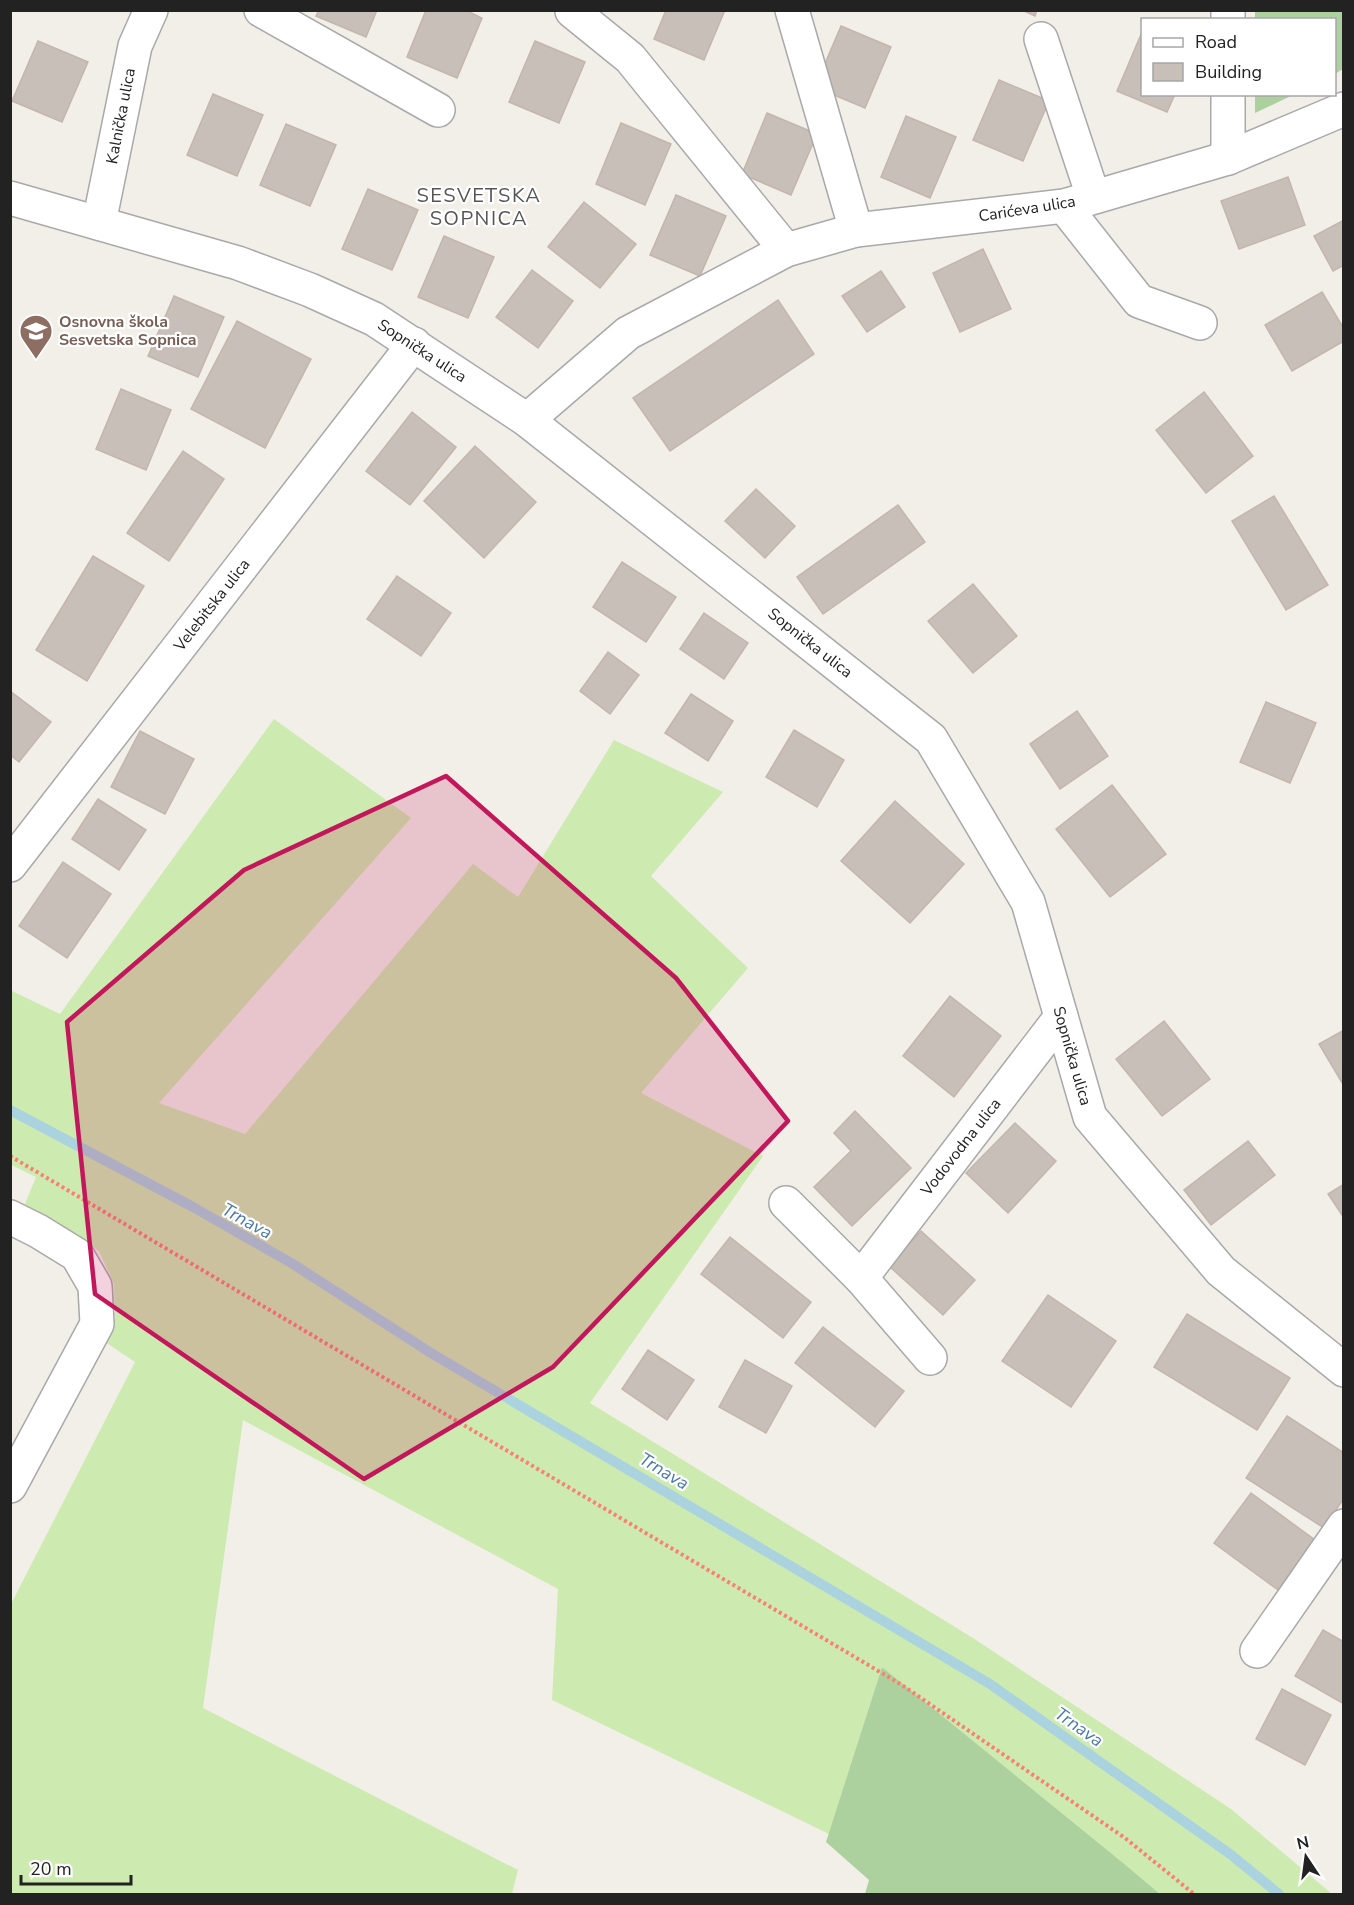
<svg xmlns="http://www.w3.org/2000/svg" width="1354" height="1905" font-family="'Nunito Sans',sans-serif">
  <rect width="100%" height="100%" fill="#f2efe9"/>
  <path fill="#cdebb0" d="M 274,719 L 411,818 L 159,1103 L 245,1134 L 473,864 L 518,897 L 614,740 L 723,792 L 651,876 L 748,968 L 641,1093 L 763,1156 L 590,1403 L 973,1638 L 1231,1809 L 1332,1894 L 1160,1894 L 882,1667 L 829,1834 L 552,1700 L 558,1589 L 243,1420 L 203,1708 L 518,1870 L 512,1894 L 11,1894 L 11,1604 L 135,1362 L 105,1342 L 115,1318 L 114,1284 L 99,1251 L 77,1234 L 23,1209 L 36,1177 L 11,1165 L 10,990 L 60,1014 Z"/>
  <g fill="#add19e">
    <path d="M 1255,11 L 1343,11 L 1343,69 L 1335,74 L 1334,20 L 1255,19 Z"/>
    <path d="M 1255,95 L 1255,94 L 1293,95 L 1255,113 Z"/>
    <path d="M 882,1667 L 1123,1863 L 1160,1894 L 865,1894 L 869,1880 L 826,1842 Z"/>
  </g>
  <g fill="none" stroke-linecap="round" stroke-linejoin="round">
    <path stroke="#aad3df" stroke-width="10" d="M 10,1110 L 193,1207 L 293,1264 L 431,1353 L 990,1684 L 1230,1854 L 1279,1894"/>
  </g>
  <g fill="#c7bfb8" stroke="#c4b6ab" stroke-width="1.5">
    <path d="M 319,10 L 377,10 L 366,37 L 316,16 Z"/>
    <path d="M 426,10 L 465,10 L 482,18 L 457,78 L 407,57 Z"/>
    <path d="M 666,10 L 725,10 L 704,60 L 654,39 Z"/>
    <path d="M 1022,10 L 1037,10 L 1035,16 Z"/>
    <path d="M 841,26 L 891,47 L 865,108 L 815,87 Z"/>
    <path d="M 1142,32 L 1142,94 L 1175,94 L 1167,112 L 1117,91 Z"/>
    <path d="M 38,41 L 88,62 L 62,122 L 12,101 Z"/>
    <path d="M 535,41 L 585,62 L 559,123 L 509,102 Z"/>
    <path d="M 999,80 L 1049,101 L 1023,161 L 973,140 Z"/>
    <path d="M 213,94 L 263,115 L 237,176 L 187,155 Z"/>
    <path d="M 767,113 L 817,134 L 791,195 L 742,174 Z"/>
    <path d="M 906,116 L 956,137 L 930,198 L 881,177 Z"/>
    <path d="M 621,123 L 671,144 L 645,205 L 596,184 Z"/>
    <path d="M 286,124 L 336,145 L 310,206 L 260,185 Z"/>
    <path d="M 1288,177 L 1305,225 L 1239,249 L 1221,201 Z"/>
    <path d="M 368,189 L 418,210 L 392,270 L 342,249 Z"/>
    <path d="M 676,195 L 726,216 L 700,276 L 650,255 Z"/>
    <path d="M 584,202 L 636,244 L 600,288 L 548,247 Z"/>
    <path d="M 1344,220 L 1344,265 L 1333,271 L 1314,236 Z"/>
    <path d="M 444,236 L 494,257 L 468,318 L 418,297 Z"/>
    <path d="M 983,249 L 1011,309 L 960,332 L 933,273 Z"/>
    <path d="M 532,270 L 573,301 L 538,348 L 496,317 Z"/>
    <path d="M 881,271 L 905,307 L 867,332 L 842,296 Z"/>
    <path d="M 1322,292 L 1344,329 L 1344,341 L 1292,371 L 1265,325 Z"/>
    <path d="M 174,296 L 224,317 L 198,377 L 148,356 Z"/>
    <path d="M 778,300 L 814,354 L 670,451 L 633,398 Z"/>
    <path d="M 237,321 L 311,359 L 265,448 L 191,409 Z"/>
    <path d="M 121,389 L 171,410 L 146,470 L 96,449 Z"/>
    <path d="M 1204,392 L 1253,456 L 1206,493 L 1156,430 Z"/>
    <path d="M 412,412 L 456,447 L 410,505 L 366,471 Z"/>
    <path d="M 475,446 L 536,502 L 484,558 L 424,501 Z"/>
    <path d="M 183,451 L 224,479 L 169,561 L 127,533 Z"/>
    <path d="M 756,489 L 795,526 L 765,558 L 725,521 Z"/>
    <path d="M 1274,496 L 1328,585 L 1286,610 L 1232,521 Z"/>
    <path d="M 898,505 L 925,542 L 823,614 L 797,577 Z"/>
    <path d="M 93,556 L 144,586 L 87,681 L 36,650 Z"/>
    <path d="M 622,562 L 676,597 L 646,642 L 593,607 Z"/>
    <path d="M 397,576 L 451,613 L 421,656 L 367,619 Z"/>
    <path d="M 973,584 L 1017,636 L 973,673 L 928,621 Z"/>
    <path d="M 704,613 L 748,643 L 724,679 L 680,649 Z"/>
    <path d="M 608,652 L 639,675 L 610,714 L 580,691 Z"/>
    <path d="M 10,691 L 51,722 L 19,762 L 10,755 Z"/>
    <path d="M 691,694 L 733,721 L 708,761 L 665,733 Z"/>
    <path d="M 1266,702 L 1316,723 L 1290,783 L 1240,762 Z"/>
    <path d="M 1077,711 L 1108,756 L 1060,789 L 1030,744 Z"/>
    <path d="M 794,730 L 844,760 L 817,807 L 766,777 Z"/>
    <path d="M 140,731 L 194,759 L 165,814 L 111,787 Z"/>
    <path d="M 1112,785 L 1166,854 L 1110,897 L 1056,829 Z"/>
    <path d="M 98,799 L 146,830 L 119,870 L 72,839 Z"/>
    <path d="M 895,801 L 964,864 L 910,923 L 841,861 Z"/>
    <path d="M 63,862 L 111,894 L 67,958 L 19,926 Z"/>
    <path d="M 950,996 L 1001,1036 L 954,1097 L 903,1056 Z"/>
    <path d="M 1164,1021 L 1210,1079 L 1162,1116 L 1116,1059 Z"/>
    <path d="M 1344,1030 L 1344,1086 L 1319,1044 Z"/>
    <path d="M 855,1111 L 911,1168 L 852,1226 L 814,1187 L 851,1151 L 834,1133 Z"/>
    <path d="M 1015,1123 L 1056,1161 L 1008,1213 L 966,1173 Z"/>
    <path d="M 1248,1141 L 1275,1175 L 1211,1225 L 1184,1190 Z"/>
    <path d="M 1344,1184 L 1344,1218 L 1328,1194 Z"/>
    <path d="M 921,1231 L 975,1280 L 943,1315 L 889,1266 Z"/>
    <path d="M 730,1237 L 811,1302 L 783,1338 L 701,1274 Z"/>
    <path d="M 1048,1295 L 1116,1341 L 1071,1407 L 1002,1361 Z"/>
    <path d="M 1187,1314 L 1290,1378 L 1257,1430 L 1154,1367 Z"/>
    <path d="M 823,1327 L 904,1391 L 875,1427 L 795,1363 Z"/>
    <path d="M 648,1350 L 694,1380 L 667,1420 L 622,1389 Z"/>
    <path d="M 745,1360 L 792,1386 L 766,1433 L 719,1407 Z"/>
    <path d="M 1287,1416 L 1344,1453 L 1344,1498 L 1324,1528 L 1246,1478 Z"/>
    <path d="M 1251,1493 L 1315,1540 L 1278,1590 L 1214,1543 Z"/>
    <path d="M 1323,1630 L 1344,1642 L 1344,1704 L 1295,1676 Z"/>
    <path d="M 1282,1689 L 1331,1715 L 1305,1765 L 1256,1739 Z"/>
  </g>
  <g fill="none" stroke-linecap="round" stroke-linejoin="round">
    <g stroke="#a9a9a9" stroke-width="36">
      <g id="minor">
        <path d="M 261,10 L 438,110"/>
        <path d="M 792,10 L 856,230"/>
        <path d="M 572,11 L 630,58 L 786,250"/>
        <path d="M 1228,20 L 1228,10"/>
        <path d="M 1041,39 L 1093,196"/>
        <path d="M 1228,158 L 1228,94"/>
        <path d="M 10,198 L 238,263 L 310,290 L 374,319 L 527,420 L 931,739 L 1028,902 L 1090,1117 L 1221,1271 L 1344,1370"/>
        <path d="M 1064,206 L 1139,301 L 1200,323"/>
        <path d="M 99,223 L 135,46 L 151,10"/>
        <path d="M 527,420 L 628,333 L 786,250 L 856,230 L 1064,206 L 1228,158 L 1344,109"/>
        <path d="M 10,865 L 414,344"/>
        <path d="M 786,1203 L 861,1278 L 930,1358"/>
        <path d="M 10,1217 L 38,1231 L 77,1255 L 95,1286 L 97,1324 L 10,1486"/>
        <path d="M 861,1278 L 1061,1017"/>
        <path d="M 1257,1651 L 1344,1526"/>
      </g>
    </g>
    <path stroke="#fa8072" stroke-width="4" stroke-dasharray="3 3" stroke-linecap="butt" d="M 10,1156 L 902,1685 L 1125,1838 L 1194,1894"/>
    <use href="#minor" stroke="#fff" stroke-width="33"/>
  </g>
  <path fill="#c2185b" fill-opacity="0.2" stroke="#c2185b" stroke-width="4.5" stroke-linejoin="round" d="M 446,776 L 676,978 L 788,1121 L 553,1367 L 364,1479 L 95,1294 L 67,1022 L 244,870 Z"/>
  <defs>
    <g id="school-pin" transform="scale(1.725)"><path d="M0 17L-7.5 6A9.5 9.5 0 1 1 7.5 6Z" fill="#8d6e63" stroke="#fff"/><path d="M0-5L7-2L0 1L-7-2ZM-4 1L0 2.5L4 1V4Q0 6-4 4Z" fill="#fff"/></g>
  </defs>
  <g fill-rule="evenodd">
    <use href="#school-pin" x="36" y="331"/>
  </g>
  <g text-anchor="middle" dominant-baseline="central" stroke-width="4.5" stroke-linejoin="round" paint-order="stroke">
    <g font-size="16" fill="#222" stroke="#fff">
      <text transform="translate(121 116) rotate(-79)">Kalnička ulica</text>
      <text transform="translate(1027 209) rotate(-9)">Carićeva ulica</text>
      <text transform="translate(422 351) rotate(33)">Sopnička ulica</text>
      <text transform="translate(212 605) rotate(-52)">Velebitska ulica</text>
      <text transform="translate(810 643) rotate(38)">Sopnička ulica</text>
      <text transform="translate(1072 1056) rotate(74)">Sopnička ulica</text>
      <text transform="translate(961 1147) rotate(-52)">Vodovodna ulica</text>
    </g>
    <g font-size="16" font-weight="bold" fill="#785e54" stroke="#fff" text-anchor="start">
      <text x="59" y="322">Osnovna škola<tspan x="59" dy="18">Sesvetska Sopnica</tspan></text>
    </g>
    <g font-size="18" font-style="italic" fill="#4a7aab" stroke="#fff">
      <text transform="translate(247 1221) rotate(29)">Trnava</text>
      <text transform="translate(664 1471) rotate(31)">Trnava</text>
      <text transform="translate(1079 1727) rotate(35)">Trnava</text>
    </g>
    <g font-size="20" letter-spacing="1.5" fill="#555" stroke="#fff">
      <text x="479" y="195">SESVETSKA<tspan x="479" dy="23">SOPNICA</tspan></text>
    </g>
  </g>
  <rect width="1354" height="1905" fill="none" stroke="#222222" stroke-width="24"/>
  <rect x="1141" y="18" width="195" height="78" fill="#ffffff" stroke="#a7a7a7" stroke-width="1.5"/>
  <rect x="1153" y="38" width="30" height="9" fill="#ffffff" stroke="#a7a7a7" stroke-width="1.5"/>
  <text x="1195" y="48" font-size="18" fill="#222222">Road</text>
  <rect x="1153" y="63" width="30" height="18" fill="#c7bfb8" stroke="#a7a7a7" stroke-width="1.5"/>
  <text x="1195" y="78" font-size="18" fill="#222222">Building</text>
  <g transform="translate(1306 1857) rotate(347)" stroke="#ffffff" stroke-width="4.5" paint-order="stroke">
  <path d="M0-4.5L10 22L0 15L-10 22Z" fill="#222222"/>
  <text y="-9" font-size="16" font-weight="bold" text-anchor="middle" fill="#222222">N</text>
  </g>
  <path d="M21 1875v9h110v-9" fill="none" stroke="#222222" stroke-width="3"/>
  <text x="30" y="1875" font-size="18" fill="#222222" stroke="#ffffff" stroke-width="4.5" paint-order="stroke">20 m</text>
</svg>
